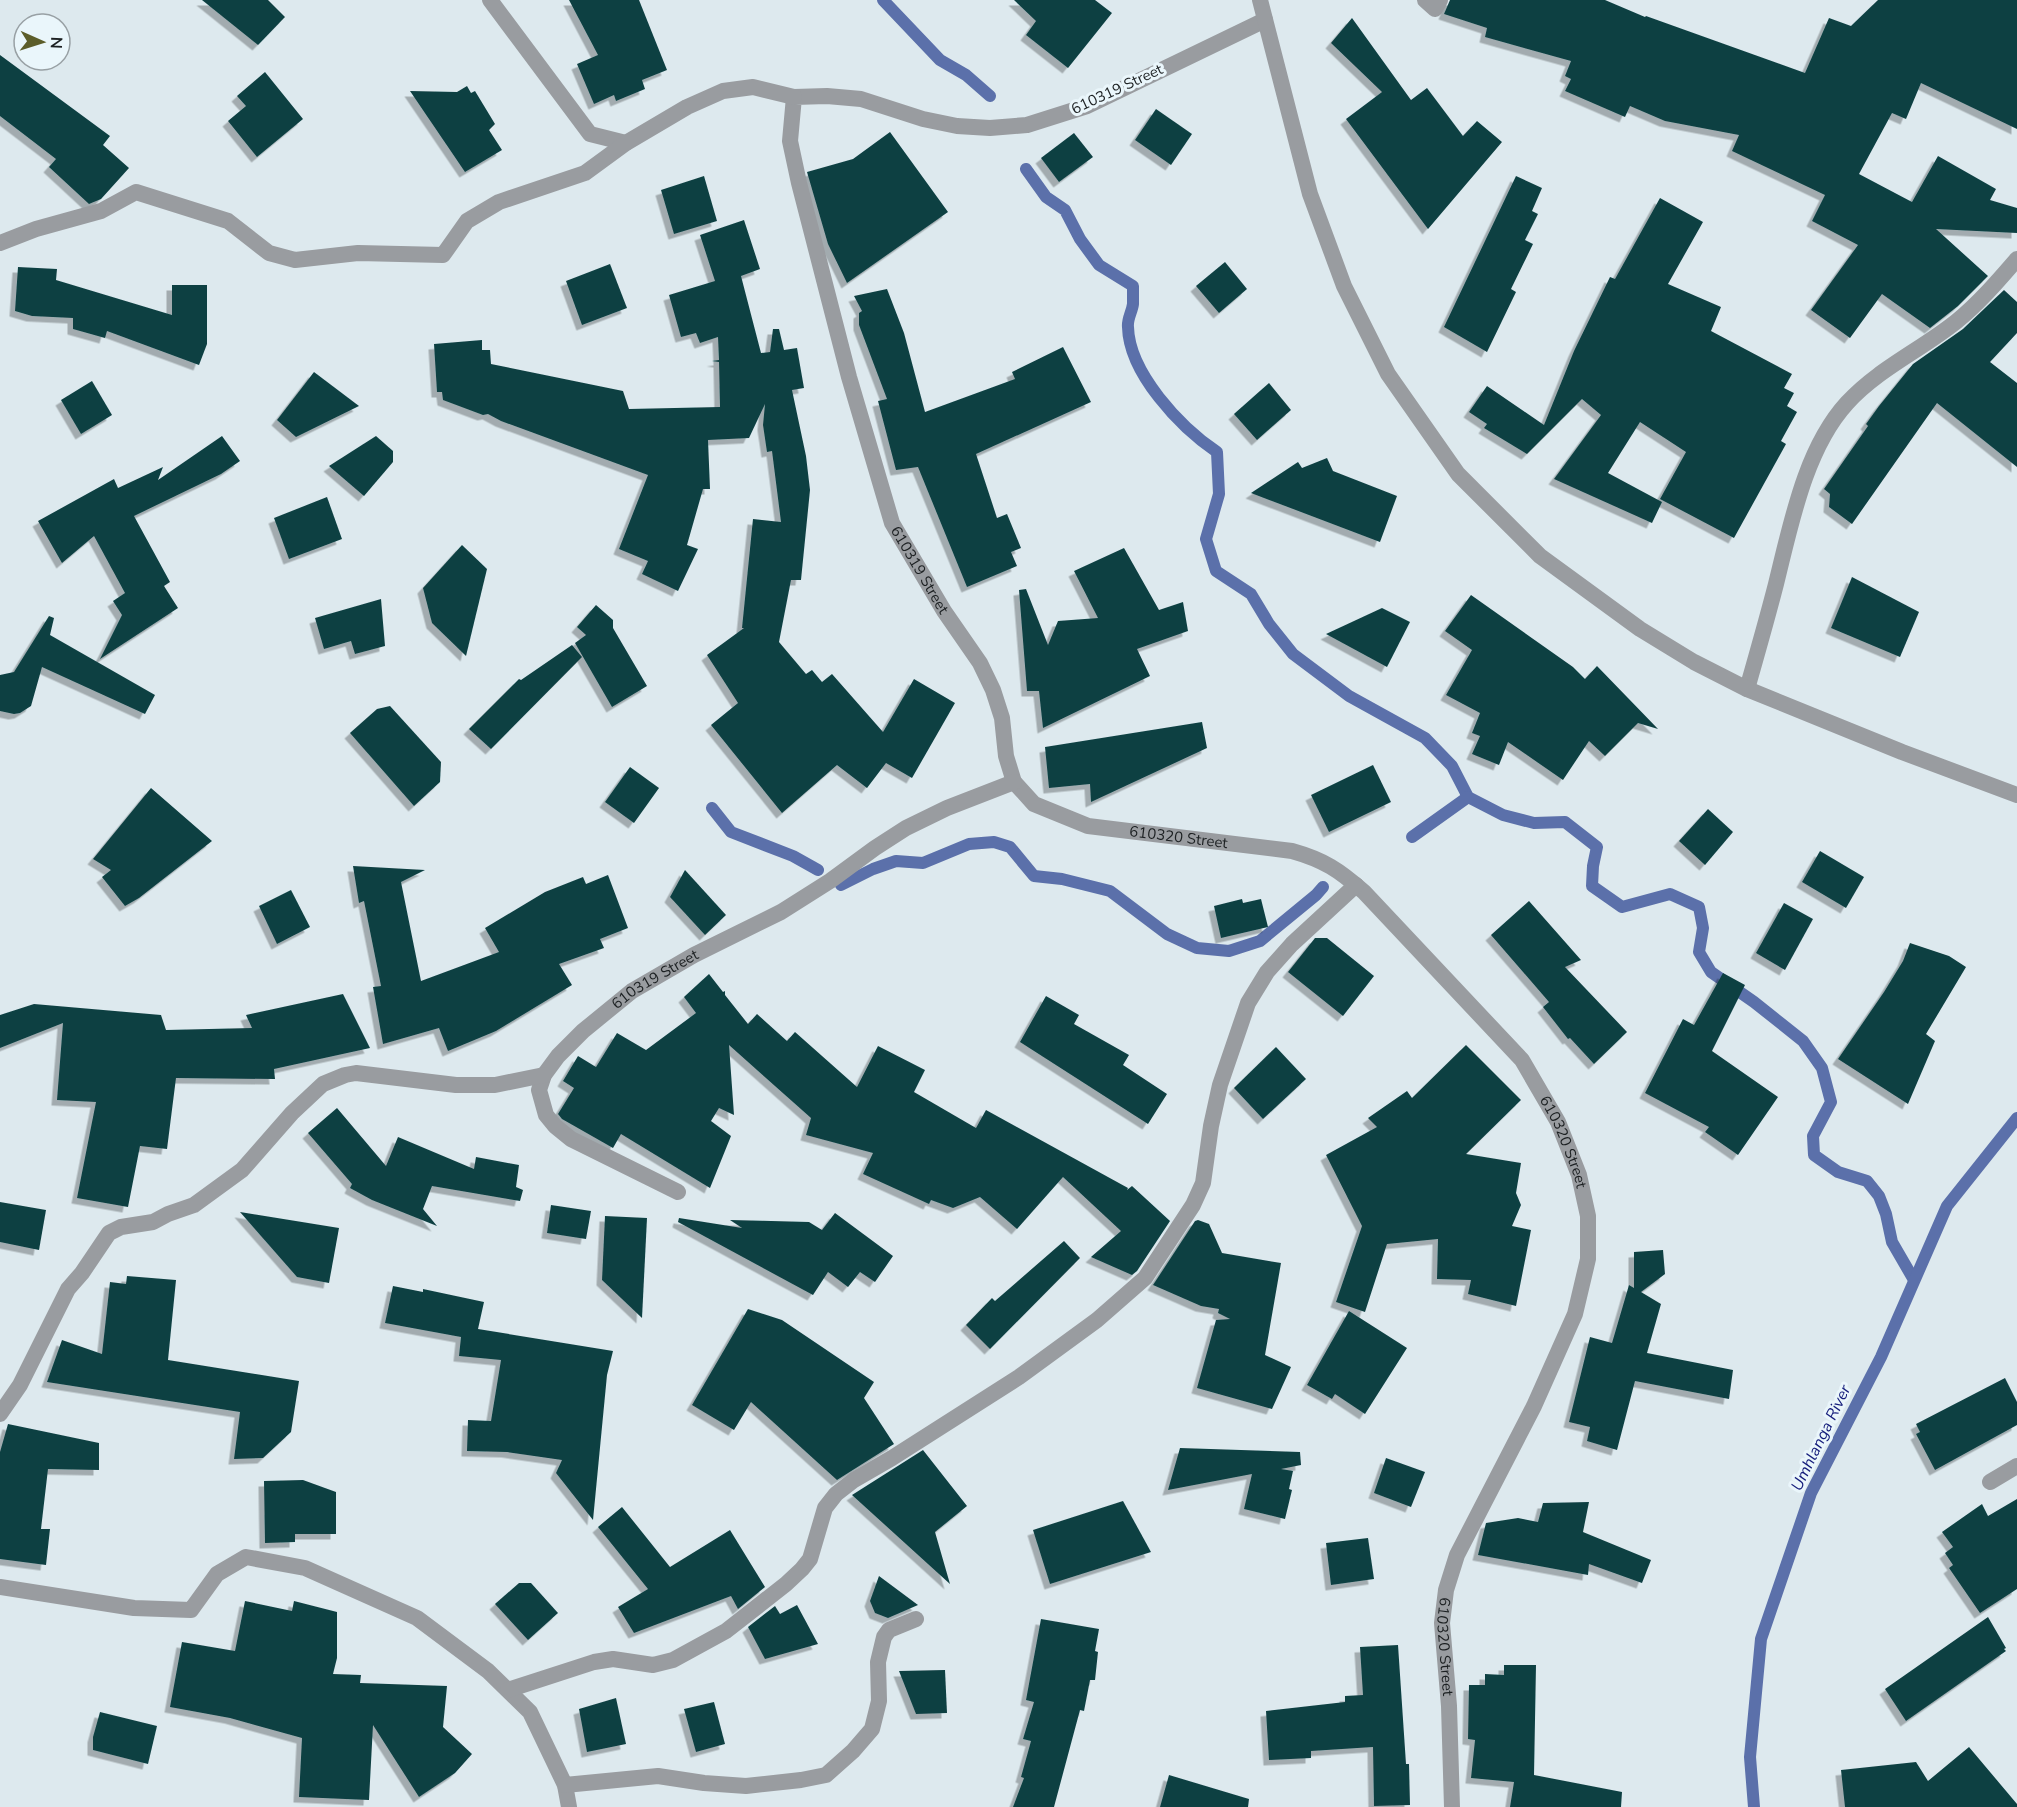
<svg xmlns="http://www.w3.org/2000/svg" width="2017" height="1807" font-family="'Nunito Sans',sans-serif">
  <defs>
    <filter id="shadow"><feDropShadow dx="-5.5" dy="5.5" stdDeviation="0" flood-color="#0004"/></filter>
  </defs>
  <rect width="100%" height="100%" fill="#dde9ee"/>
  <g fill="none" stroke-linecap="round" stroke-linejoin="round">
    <g stroke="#5b70aa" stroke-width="12">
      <path d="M 883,0 L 940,60 L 966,75 L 990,96"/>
      <path d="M 1026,169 L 1046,197 L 1065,210 L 1080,239 L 1099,265 L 1133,286 C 1133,292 1133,298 1133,304 C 1132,312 1127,319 1128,327 C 1129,373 1180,427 1217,452 L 1219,494 L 1206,539 L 1216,571 L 1251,594 L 1269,624 L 1293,654 L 1349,696 L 1425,738 L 1452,766 L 1468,797 L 1503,815 L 1534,823 L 1565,822 L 1597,847 L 1593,866 L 1592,886 L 1622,907 L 1670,894 L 1699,907 L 1703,928 L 1699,952 L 1711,972 L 1754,1002 L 1803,1041 L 1822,1068 L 1831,1102 L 1813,1136 L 1814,1155 L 1838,1172 L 1867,1181 L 1879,1196 L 1886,1214 L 1892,1242 L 1914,1280"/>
      <path d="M 712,808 L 731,832 L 793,856 L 818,870"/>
      <path d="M 1412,837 L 1468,797"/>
      <path d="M 841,885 L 873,869 L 896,861 L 923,863 L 969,844 L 994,842 L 1010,847 L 1034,876 L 1062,879 L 1110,891 L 1167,934 L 1197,948 L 1229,951 L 1260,941 L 1316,895 L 1323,887"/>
      <path d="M 1754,1807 L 1750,1757 L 1761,1639 L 1811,1493 L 1881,1357 L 1947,1206 L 2017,1118"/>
    </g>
  </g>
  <g fill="#0f4043" filter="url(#shadow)">
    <path d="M 202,0 L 268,0 L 285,17 L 258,45 Z"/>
    <path d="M 569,0 L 639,0 L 667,70 L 642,80 L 645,89 L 616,101 L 614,95 L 594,104 L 577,64 L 598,55 Z"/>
    <path d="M 1014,0 L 1095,0 L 1112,13 L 1068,68 L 1026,35 L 1036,21 Z"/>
    <path d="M 1450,0 L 1605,0 L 1645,17 L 1646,16 L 1805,73 L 1829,18 L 1851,26 L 1878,0 L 2017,0 L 2017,129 L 1921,83 L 1906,119 L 1892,113 L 1859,174 L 1912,202 L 1938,156 L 1996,189 L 1990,200 L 2017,208 L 2017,233 L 1936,229 L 1988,276 L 1958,306 L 1930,328 L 1882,294 L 1850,338 L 1811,310 L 1858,245 L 1812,221 L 1825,195 L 1732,151 L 1739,135 L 1665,121 L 1630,106 L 1625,117 L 1565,91 L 1571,79 L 1565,76 L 1571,61 L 1485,37 L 1487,28 L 1444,14 Z"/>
    <path d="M 1352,18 L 1411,100 L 1427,88 L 1463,136 L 1477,121 L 1502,142 L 1428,229 L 1346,119 L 1382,92 L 1331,43 Z"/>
    <path d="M 0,55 L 110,136 L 103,145 L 129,168 L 101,199 L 89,204 L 49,167 L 56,159 L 0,116 Z"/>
    <path d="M 265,72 L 303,119 L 257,157 L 228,121 L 246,106 L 237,96 Z"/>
    <path d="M 467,86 L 471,93 L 475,91 L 495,124 L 489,130 L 502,150 L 465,172 L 410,91 L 457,92 Z"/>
    <path d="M 1156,109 L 1192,134 L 1171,165 L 1135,140 Z"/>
    <path d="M 890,132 L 948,212 L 847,283 L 828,244 L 807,172 L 853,159 Z"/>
    <path d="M 1074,133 L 1093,157 L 1059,182 L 1041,158 Z"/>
    <path d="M 704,176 L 717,221 L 674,234 L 661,190 Z"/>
    <path d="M 1516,176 L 1542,188 L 1532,211 L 1538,214 L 1525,240 L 1533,244 L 1511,289 L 1516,292 L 1487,352 L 1444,327 Z"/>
    <path d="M 1660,198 L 1703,222 L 1668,284 L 1721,307 L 1711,331 L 1792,374 L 1784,388 L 1794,393 L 1787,406 L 1797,412 L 1781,441 L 1786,444 L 1734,538 L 1660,499 L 1686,452 L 1640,422 L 1608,473 L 1662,502 L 1652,523 L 1554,479 L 1601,415 L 1582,399 L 1527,454 L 1484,428 L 1487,424 L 1469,412 L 1487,386 L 1544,425 L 1574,351 L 1610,277 L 1615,279 Z"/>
    <path d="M 744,220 L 760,269 L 741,276 L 761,353 L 770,352 L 773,329 L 779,329 L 784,350 L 797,348 L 804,388 L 792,390 L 806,456 L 810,490 L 801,580 L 791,580 L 779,642 L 806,674 L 812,670 L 822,682 L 832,674 L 883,732 L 914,679 L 955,703 L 912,778 L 886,763 L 867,788 L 837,765 L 782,813 L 711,725 L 738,703 L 707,655 L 744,628 L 742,628 L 753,519 L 781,522 L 772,451 L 767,452 L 763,425 L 765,404 L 749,438 L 708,440 L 710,489 L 703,489 L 687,545 L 698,549 L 678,591 L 642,574 L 648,561 L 619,549 L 648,475 L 501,421 L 488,414 L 483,415 L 443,400 L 442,392 L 437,392 L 434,344 L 482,340 L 482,350 L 490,350 L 491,364 L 623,391 L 629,409 L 720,407 L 719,362 L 712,361 L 719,360 L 718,337 L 700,343 L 696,333 L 681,337 L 669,295 L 715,281 L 700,235 Z"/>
    <path d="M 1225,262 L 1247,289 L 1219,313 L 1196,286 Z"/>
    <path d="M 610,264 L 627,308 L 582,325 L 566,281 Z"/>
    <path d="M 18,267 L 57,269 L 56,280 L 172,315 L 172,285 L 207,285 L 207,344 L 199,365 L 107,331 L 105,338 L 73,329 L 73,318 L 32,316 L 15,311 Z"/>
    <path d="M 887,289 L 904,333 L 925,412 L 1015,379 L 1012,372 L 1063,347 L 1091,402 L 976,454 L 997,518 L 1007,514 L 1021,548 L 1011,552 L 1017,566 L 967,587 L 918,467 L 896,470 L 878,401 L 887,399 L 859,325 L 859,313 L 862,311 L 854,296 Z"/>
    <path d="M 2004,290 L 2017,302 L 2017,333 L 1990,362 L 2017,383 L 2017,467 L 1937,403 L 1852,524 L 1829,507 L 1830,494 L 1824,489 L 1868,426 L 1866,424 L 1879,406 L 1913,364 L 1963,329 Z"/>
    <path d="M 314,372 L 359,406 L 296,437 L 277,420 Z"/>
    <path d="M 92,381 L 112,415 L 81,434 L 61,400 Z"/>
    <path d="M 1269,383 L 1291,410 L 1257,440 L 1234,414 Z"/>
    <path d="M 222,436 L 240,461 L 221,474 L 134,516 L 170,582 L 164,586 L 178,608 L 100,659 L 122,615 L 113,601 L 125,593 L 94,536 L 62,563 L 38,521 L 114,479 L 118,488 L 163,467 L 158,480 Z"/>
    <path d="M 376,436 L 393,451 L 393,462 L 364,496 L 329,466 Z"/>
    <path d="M 1327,458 L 1333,471 L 1397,496 L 1380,542 L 1251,493 L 1298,462 L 1302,468 Z"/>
    <path d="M 327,497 L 342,539 L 289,559 L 274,518 Z"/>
    <path d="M 462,545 L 487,569 L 466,656 L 432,623 L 423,588 Z"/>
    <path d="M 1124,548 L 1159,610 L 1183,602 L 1188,631 L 1137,649 L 1150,676 L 1043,728 L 1039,691 L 1027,691 L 1019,590 L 1026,589 L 1048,645 L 1058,621 L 1098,618 L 1074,571 Z"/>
    <path d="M 1852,577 L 1919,612 L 1900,657 L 1831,628 Z"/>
    <path d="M 1471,595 L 1573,667 L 1585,679 L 1597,666 L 1658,729 L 1638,723 L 1605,756 L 1589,741 L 1563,780 L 1508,742 L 1499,765 L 1472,754 L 1480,736 L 1472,733 L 1480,713 L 1446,695 L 1472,650 L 1445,631 Z"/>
    <path d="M 381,599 L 385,646 L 355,654 L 351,641 L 324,649 L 315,618 Z"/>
    <path d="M 596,605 L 613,620 L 613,628 L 647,686 L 612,707 L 575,643 L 586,635 L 577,627 Z"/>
    <path d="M 1382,608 L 1410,622 L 1387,667 L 1326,634 Z"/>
    <path d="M 49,616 L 54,618 L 50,635 L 155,695 L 145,714 L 42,667 L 31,706 L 20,713 L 14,714 L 0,711 L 0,675 L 14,672 Z"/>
    <path d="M 572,645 L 582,657 L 491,749 L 469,729 L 519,679 L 521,680 Z"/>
    <path d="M 390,706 L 441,762 L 440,782 L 414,806 L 350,733 L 377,709 Z"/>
    <path d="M 1202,722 L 1207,748 L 1091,802 L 1090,784 L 1049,788 L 1045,747 Z"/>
    <path d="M 1373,765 L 1391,802 L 1329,832 L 1311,795 Z"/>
    <path d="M 630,767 L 659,788 L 634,823 L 605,802 Z"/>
    <path d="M 151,788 L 212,841 L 139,898 L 125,906 L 102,877 L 111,870 L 93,859 Z"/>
    <path d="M 1708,809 L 1733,832 L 1705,865 L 1679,841 Z"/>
    <path d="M 1820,851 L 1864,877 L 1846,908 L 1802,882 Z"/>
    <path d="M 353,866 L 425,870 L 401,882 L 421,981 L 499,952 L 485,928 L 545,892 L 583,877 L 586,884 L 608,875 L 628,928 L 600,939 L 604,948 L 559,964 L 572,985 L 496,1031 L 448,1051 L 439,1028 L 383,1044 L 373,987 L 381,986 L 364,901 L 359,903 Z"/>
    <path d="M 685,870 L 726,915 L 705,935 L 670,897 Z"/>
    <path d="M 291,890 L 310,927 L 277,944 L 259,906 Z"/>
    <path d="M 1242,899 L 1243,903 L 1261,899 L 1268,927 L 1221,938 L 1214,906 Z"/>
    <path d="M 1529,901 L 1581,960 L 1565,967 L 1627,1032 L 1594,1064 L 1570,1038 L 1568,1039 L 1543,1007 L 1549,1002 L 1491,935 Z"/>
    <path d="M 1784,903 L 1813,919 L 1785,970 L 1756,953 Z"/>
    <path d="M 1315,938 L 1327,938 L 1374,976 L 1343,1016 L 1288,972 Z"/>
    <path d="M 1910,943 L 1949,956 L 1966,967 L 1926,1034 L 1935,1041 L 1908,1104 L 1838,1059 L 1884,992 L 1903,961 Z"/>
    <path d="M 1723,973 L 1745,985 L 1712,1051 L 1778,1097 L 1738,1155 L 1705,1132 L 1709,1127 L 1645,1093 L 1683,1019 L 1694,1025 Z"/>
    <path d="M 709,974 L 723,992 L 725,991 L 725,995 L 748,1024 L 757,1014 L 787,1041 L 795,1032 L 857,1087 L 878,1046 L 925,1070 L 914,1092 L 976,1128 L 986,1110 L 1128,1188 L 1127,1190 L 1132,1186 L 1170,1221 L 1137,1271 L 1132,1275 L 1091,1257 L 1121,1231 L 1063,1177 L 1017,1229 L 980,1197 L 953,1208 L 931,1200 L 929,1204 L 863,1174 L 873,1153 L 806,1135 L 811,1118 L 729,1045 L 734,1115 L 719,1108 L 711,1121 L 731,1136 L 710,1188 L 621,1134 L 613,1148 L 562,1119 L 558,1114 L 574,1088 L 563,1081 L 578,1056 L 596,1067 L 617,1033 L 646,1050 L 696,1013 L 684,997 Z"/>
    <path d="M 343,994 L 370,1048 L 274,1069 L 275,1079 L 176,1078 L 167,1149 L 140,1146 L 128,1207 L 77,1198 L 96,1102 L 57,1100 L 63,1023 L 0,1048 L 0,1015 L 34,1004 L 161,1015 L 166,1030 L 252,1028 L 246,1015 Z"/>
    <path d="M 1046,996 L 1079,1015 L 1074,1024 L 1129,1055 L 1123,1065 L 1167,1094 L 1148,1124 L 1020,1042 Z"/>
    <path d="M 1466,1045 L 1521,1100 L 1466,1154 L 1521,1163 L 1516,1193 L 1521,1205 L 1512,1226 L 1531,1230 L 1516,1306 L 1468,1294 L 1471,1280 L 1437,1279 L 1438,1239 L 1387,1244 L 1365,1312 L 1336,1302 L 1362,1226 L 1326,1155 L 1377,1127 L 1368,1118 L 1407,1091 L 1412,1098 Z"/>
    <path d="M 1276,1047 L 1306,1079 L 1263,1119 L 1234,1088 Z"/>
    <path d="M 337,1108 L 386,1166 L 398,1137 L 474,1169 L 476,1157 L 519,1165 L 516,1187 L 523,1190 L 520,1201 L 432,1186 L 423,1209 L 437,1226 L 372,1200 L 350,1188 L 352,1184 L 308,1133 Z"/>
    <path d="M 0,1202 L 46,1210 L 39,1250 L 0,1242 Z"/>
    <path d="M 551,1205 L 591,1211 L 586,1239 L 547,1233 Z"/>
    <path d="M 240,1212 L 339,1228 L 329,1283 L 297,1277 Z"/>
    <path d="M 835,1213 L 893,1256 L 875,1282 L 860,1272 L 848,1287 L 828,1272 L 813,1295 L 678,1222 L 679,1218 L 742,1228 L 730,1220 L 809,1222 L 822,1230 Z"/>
    <path d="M 605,1216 L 647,1218 L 642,1318 L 602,1280 Z"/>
    <path d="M 1198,1220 L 1209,1224 L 1222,1253 L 1281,1263 L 1265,1355 L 1291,1367 L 1272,1409 L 1197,1388 L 1216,1320 L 1230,1319 L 1218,1313 L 1219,1309 L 1201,1306 L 1153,1285 L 1195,1221 Z"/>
    <path d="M 1064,1241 L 1080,1258 L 990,1349 L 966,1325 L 992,1298 L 995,1301 Z"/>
    <path d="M 1663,1250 L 1665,1274 L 1641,1292 L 1661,1304 L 1647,1353 L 1733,1370 L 1729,1399 L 1635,1381 L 1617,1450 L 1587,1441 L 1590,1427 L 1569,1422 L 1590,1337 L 1612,1343 L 1629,1285 L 1634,1288 L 1634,1252 Z"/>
    <path d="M 127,1276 L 176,1280 L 168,1360 L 299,1381 L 291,1432 L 263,1458 L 234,1459 L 240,1412 L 47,1382 L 62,1340 L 102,1354 L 110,1282 L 126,1284 Z"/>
    <path d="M 393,1286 L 423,1292 L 423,1289 L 484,1302 L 478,1329 L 613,1351 L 607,1375 L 593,1520 L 556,1473 L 562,1460 L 507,1452 L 467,1451 L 468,1420 L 491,1421 L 501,1360 L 459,1356 L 461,1337 L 385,1323 Z"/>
    <path d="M 748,1309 L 782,1320 L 874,1382 L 864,1398 L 894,1444 L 837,1480 L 751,1402 L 734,1430 L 692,1405 Z"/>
    <path d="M 1349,1311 L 1407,1348 L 1365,1414 L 1335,1394 L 1332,1399 L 1307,1385 Z"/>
    <path d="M 2005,1378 L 2017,1402 L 2017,1425 L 1935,1470 L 1916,1434 L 1920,1432 L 1916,1424 Z"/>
    <path d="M 8,1424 L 99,1443 L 99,1470 L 48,1469 L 41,1529 L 50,1529 L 46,1565 L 0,1559 L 0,1452 Z"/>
    <path d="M 1180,1448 L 1300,1452 L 1301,1465 L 1281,1469 L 1293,1471 L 1289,1489 L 1292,1490 L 1285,1519 L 1244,1509 L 1252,1474 L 1168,1490 Z"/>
    <path d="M 923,1450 L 967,1506 L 935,1532 L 950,1584 L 852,1495 Z"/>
    <path d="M 1386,1458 L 1425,1472 L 1411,1507 L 1374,1493 Z"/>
    <path d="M 303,1480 L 336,1492 L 336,1534 L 295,1534 L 295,1542 L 265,1543 L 264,1481 Z"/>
    <path d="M 2017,1499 L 2017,1589 L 1980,1613 L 1949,1568 L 1953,1565 L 1945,1553 L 1953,1547 L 1942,1532 L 1982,1504 L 1988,1516 Z"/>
    <path d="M 1123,1501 L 1151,1552 L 1050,1584 L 1033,1530 Z"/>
    <path d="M 1589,1502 L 1583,1532 L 1651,1560 L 1642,1583 L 1589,1564 L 1588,1575 L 1478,1555 L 1486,1523 L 1518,1518 L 1538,1522 L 1543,1503 Z"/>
    <path d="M 622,1507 L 670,1567 L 730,1530 L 765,1587 L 738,1609 L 731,1596 L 634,1633 L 618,1607 L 648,1589 L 598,1527 Z"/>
    <path d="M 1368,1538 L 1374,1579 L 1331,1585 L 1326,1543 Z"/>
    <path d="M 879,1576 L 918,1605 L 888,1618 L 875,1613 L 870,1601 Z"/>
    <path d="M 519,1583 L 531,1583 L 558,1613 L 528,1640 L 495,1604 Z"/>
    <path d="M 245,1601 L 292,1611 L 294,1601 L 337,1612 L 337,1658 L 333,1674 L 361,1675 L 360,1683 L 447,1686 L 443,1727 L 472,1754 L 455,1773 L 419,1797 L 373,1725 L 369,1800 L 299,1797 L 302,1738 L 230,1718 L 170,1707 L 182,1642 L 235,1651 Z"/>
    <path d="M 797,1605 L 818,1644 L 765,1659 L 748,1627 L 775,1606 L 780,1614 Z"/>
    <path d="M 1988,1617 L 2006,1648 L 2004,1649 L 2006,1651 L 1906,1721 L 1885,1689 Z"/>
    <path d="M 1041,1619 L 1099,1629 L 1095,1651 L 1098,1652 L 1095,1680 L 1090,1680 L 1084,1711 L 1080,1710 L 1054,1807 L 1013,1807 L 1024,1778 L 1021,1777 L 1031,1741 L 1023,1739 L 1034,1702 L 1026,1700 Z"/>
    <path d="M 1398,1645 L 1406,1764 L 1409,1764 L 1410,1805 L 1374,1806 L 1373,1747 L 1311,1751 L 1311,1758 L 1269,1760 L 1266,1711 L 1345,1702 L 1345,1696 L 1363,1695 L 1360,1647 Z"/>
    <path d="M 1504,1665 L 1536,1665 L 1534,1775 L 1622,1792 L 1621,1807 L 1510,1807 L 1514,1782 L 1471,1778 L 1475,1740 L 1468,1739 L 1469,1685 L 1485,1685 L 1485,1674 L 1504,1675 Z"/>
    <path d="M 945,1670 L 947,1713 L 916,1714 L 899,1671 Z"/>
    <path d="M 616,1698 L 626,1744 L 587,1752 L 579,1709 Z"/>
    <path d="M 714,1702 L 725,1744 L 696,1752 L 684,1709 Z"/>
    <path d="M 100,1712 L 157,1726 L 148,1764 L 93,1750 L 93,1737 Z"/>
    <path d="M 1969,1747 L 2017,1804 L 2017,1807 L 1845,1807 L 1841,1770 L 1916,1762 L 1928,1781 Z"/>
    <path d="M 1169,1775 L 1249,1799 L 1248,1807 L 1160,1807 Z"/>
  </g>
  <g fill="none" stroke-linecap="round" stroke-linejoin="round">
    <g stroke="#999ca0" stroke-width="16">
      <path d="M 490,0 L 590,134 L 626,143"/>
      <path d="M 1425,0 L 1435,9 L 1440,0"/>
      <path id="s1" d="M 1265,20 L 1087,106 L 1027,125 L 990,128 L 957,126 L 923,119 L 861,99 L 827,96 L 794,97 L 790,141 L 799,183 L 849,377 L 892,523 L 944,611 L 980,663 L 993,690 L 1002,718 L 1006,756 L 1014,782 L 1034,804 L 1088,826 L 1292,851 C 1324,860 1339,870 1364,892 L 1522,1060 L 1558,1122 L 1579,1175 L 1588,1216 L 1588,1259 L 1575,1314 L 1534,1406 L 1457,1555 L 1446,1590 L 1442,1623 L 1449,1706 L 1452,1807"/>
      <path d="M 0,243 L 36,229 L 101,211 L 136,192 L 228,221 L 269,253 L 295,260 L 358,253 L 443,255 L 467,221 L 499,202 L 585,173 L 626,143 L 687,107 L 723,91 L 753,87 L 794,97"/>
      <path d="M 1747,689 C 1757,654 1767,619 1776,584 C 1791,524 1805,449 1847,403 C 1878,369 1921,350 1957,321 C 1979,303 1998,281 2017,259"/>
      <path id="s2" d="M 678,1192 L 571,1139 L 555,1126 L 546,1115 L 539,1090 L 544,1075 L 558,1056 L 583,1031 L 632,991 L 694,955 L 781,912 L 830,881 L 875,848 L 906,828 L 947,808 L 1014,782"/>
      <path d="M 0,1414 L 20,1385 L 68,1289 L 82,1273 L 109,1233 L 121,1227 L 153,1222 L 168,1214 L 194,1205 L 242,1170 L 292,1113 L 323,1084 L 345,1075 L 356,1073 L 456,1085 L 495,1085 L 544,1075"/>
      <path d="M 1990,1482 L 2017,1466"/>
      <path d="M 0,1587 L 134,1608 L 191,1610 L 217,1574 L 246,1557 L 305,1568 L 417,1618 L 488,1671 L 530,1712 L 565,1785 L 569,1807"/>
      <path d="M 508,1690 L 594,1662 L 613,1659 L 653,1665 L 673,1660 L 726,1631 L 786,1584 L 802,1569 L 810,1559 L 825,1508 L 836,1494 L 854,1480 L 892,1458 L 1019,1377 L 1097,1320 L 1145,1278 L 1193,1205 L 1203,1183 L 1211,1126 L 1220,1085 L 1248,1003 L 1267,972 L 1292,944 L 1356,885"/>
      <path d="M 565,1785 L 658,1776 L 704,1783 L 746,1786 L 801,1780 L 826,1775 L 853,1751 L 872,1729 L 879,1701 L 878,1662 L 884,1637 L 889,1630 L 916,1619"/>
    </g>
    <path stroke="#999ca0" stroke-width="16" d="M 1260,0 L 1310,194 L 1344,286 L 1388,374 L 1458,474 L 1540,556 L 1640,629 L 1694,662 L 1747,689 L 1902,752 L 2017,795"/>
  </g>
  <g text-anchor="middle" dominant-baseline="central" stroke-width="6" stroke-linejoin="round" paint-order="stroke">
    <g font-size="15" fill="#1c2022" stroke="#eaf6fb">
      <text transform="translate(1117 89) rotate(-25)">610319 Street</text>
      <text stroke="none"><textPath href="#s1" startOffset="992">610319 Street</textPath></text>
      <text stroke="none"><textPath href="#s1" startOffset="1407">610320 Street</textPath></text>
      <text stroke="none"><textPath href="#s2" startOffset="344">610319 Street</textPath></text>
      <text stroke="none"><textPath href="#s1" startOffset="1928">610320 Street</textPath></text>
      <text stroke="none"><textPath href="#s1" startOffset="2468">610320 Street</textPath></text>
    </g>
    <g font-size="16" font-style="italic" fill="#131b7a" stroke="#eaf6fb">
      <text transform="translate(1821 1438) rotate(-64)">Umhlanga River</text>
    </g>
  </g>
  <g transform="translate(42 42) rotate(93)"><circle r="28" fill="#eaf6fb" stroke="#98a0a4" stroke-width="1.5"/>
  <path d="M0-4.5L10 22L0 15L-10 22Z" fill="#5c5d2a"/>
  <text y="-9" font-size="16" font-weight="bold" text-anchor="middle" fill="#1c2022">N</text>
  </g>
</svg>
